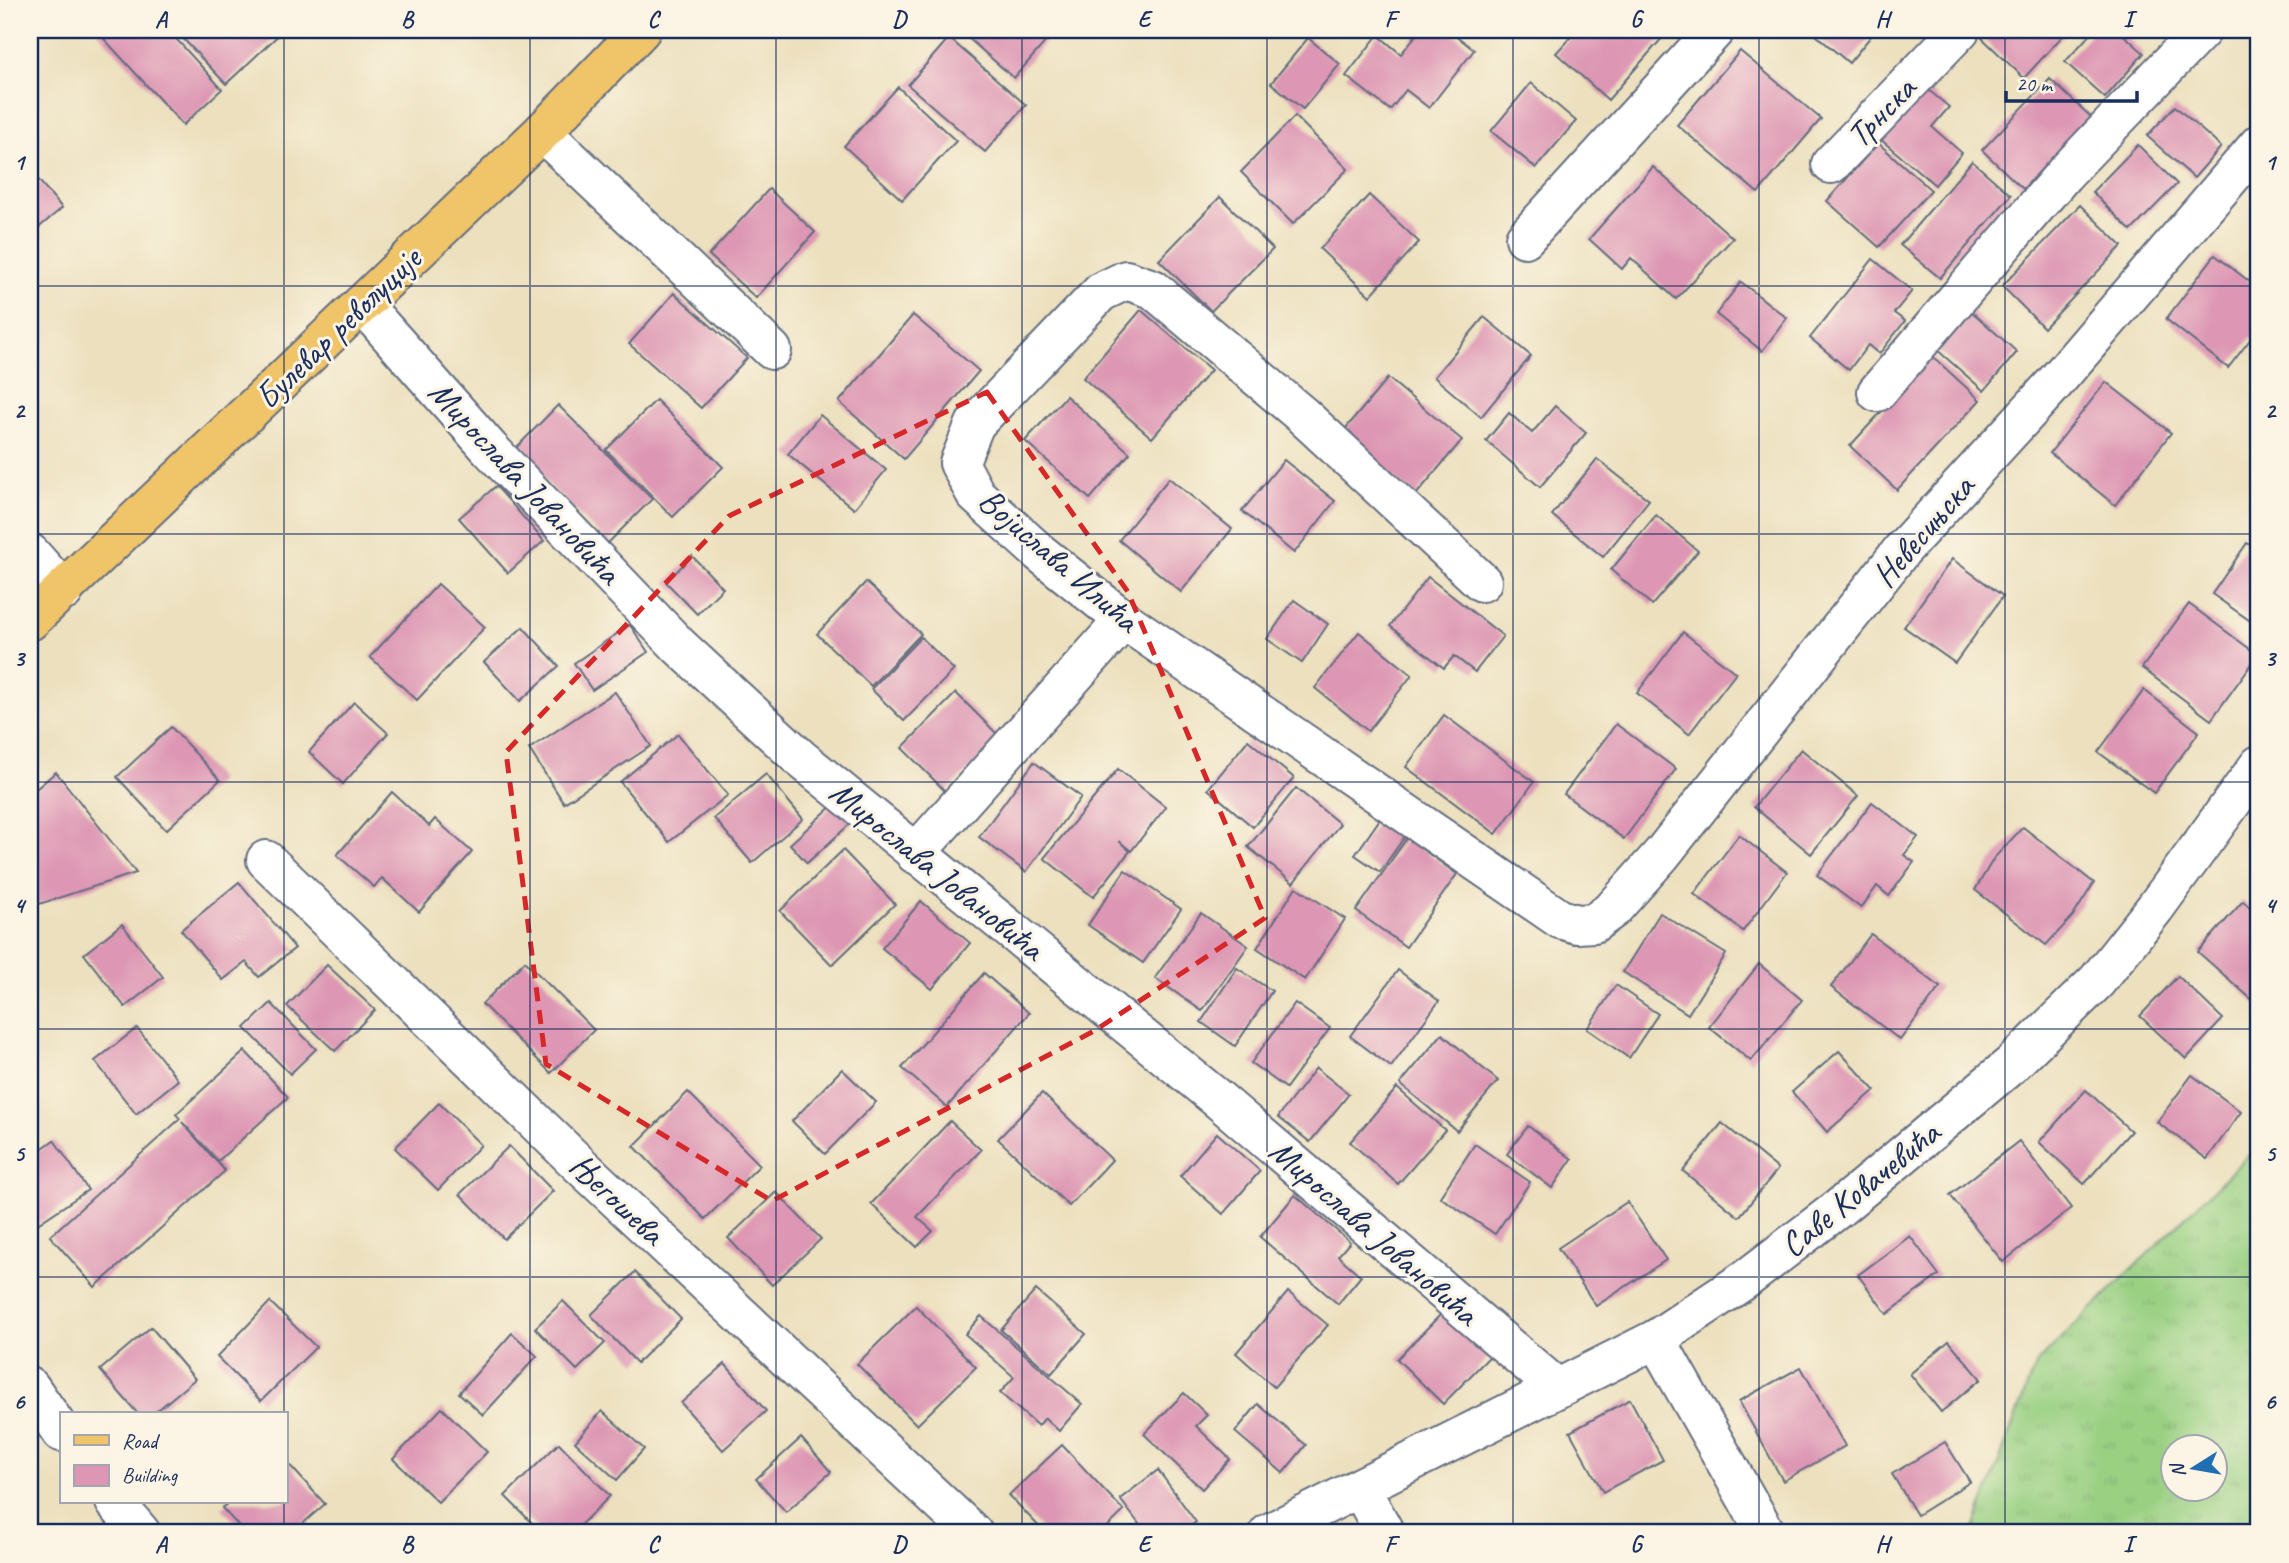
<svg xmlns="http://www.w3.org/2000/svg" width="2289" height="1563" font-family="Caveat,sans-serif">
  <defs>
    <pattern id="grass-tufts" width="24" height="20" patternUnits="userSpaceOnUse" patternTransform="scale(1.75)"><rect width="24" height="20" fill="#99d082"/><path d="M3 7l-1-3M5 7V3M7 7l1-3M15 17l-1-3M17 17v-4M19 17l1-3" fill="none" stroke="#83b373"/></pattern>
  </defs>
  <rect width="100%" height="100%" fill="#fcf5e5"/>
  <filter id="ink" filterUnits="userSpaceOnUse"><feTurbulence type="fractalNoise" baseFrequency=".0143" numOctaves="2"/><feDisplacementMap in="SourceGraphic" scale="14" xChannelSelector="R" yChannelSelector="G"/><feConvolveMatrix kernelMatrix="1 2 1 2 8 2 1 2 1" color-interpolation-filters="sRGB"/></filter>
  <filter id="wash" filterUnits="userSpaceOnUse"><feTurbulence type="fractalNoise" baseFrequency=".00686" numOctaves="4" result="noise"/><feDisplacementMap in="SourceGraphic" scale="28" xChannelSelector="R" yChannelSelector="G"/><feGaussianBlur stdDeviation="1.57" result="paint"/><feColorMatrix in="noise" values="0 0 0 0 0 0 0 0 0 0 0 0 0 0 0 0 0 1.4 0 .05"/><feComposite in="paint" operator="in"/></filter>
  <g filter="url(#wash)">
    <rect width="100%" height="100%" fill="#ece0be"/>
    <path fill="url(#grass-tufts)" stroke="#5a8070" stroke-width="2" fill-rule="evenodd" d="M 2259,1145 L 2259,1533 L 1972,1533 L 2036,1363 ZM 2174,1448 L 2216,1448 L 2216,1490 L 2174,1490 Z"/>
    <g id="blocks">
      <g fill="#dd96b3">
        <path d="M 96,30 L 168,30 L 222,89 L 183,125 Z"/>
        <path d="M 175,30 L 284,30 L 226,84 Z"/>
        <path d="M 959,30 L 1052,30 L 1054,32 L 1014,78 Z"/>
        <path d="M 1420,30 L 1449,30 L 1474,50 L 1429,108 L 1406,90 L 1390,110 L 1346,76 L 1378,35 L 1401,54 Z"/>
        <path d="M 1577,30 L 1655,30 L 1663,37 L 1608,100 L 1556,53 Z"/>
        <path d="M 1810,30 L 1876,30 L 1849,63 Z"/>
        <path d="M 1990,30 L 2068,30 L 2024,78 L 1982,38 Z"/>
        <path d="M 2094,30 L 2118,30 L 2144,53 L 2105,98 L 2065,62 Z"/>
        <path d="M 949,38 L 1026,105 L 985,152 L 908,85 Z"/>
        <path d="M 1308,38 L 1340,64 L 1303,109 L 1271,83 Z"/>
        <path d="M 1740,51 L 1821,119 L 1758,193 L 1677,125 Z"/>
        <path d="M 2050,79 L 2091,117 L 2023,189 L 1982,150 Z"/>
        <path d="M 1531,83 L 1576,121 L 1536,168 L 1491,131 Z"/>
        <path d="M 898,87 L 956,141 L 902,200 L 844,146 Z"/>
        <path d="M 1925,87 L 1949,107 L 1932,127 L 1962,153 L 1935,185 L 1880,139 Z"/>
        <path d="M 2175,106 L 2221,147 L 2194,178 L 2147,136 Z"/>
        <path d="M 1295,116 L 1348,169 L 1293,224 L 1241,172 Z"/>
        <path d="M 1878,143 L 1931,190 L 1879,247 L 1827,201 Z"/>
        <path d="M 2138,145 L 2177,184 L 2131,231 L 2092,192 Z"/>
        <path d="M 1972,161 L 2011,195 L 1940,278 L 1900,245 Z"/>
        <path d="M 1653,167 L 1733,238 L 1676,299 L 1631,258 L 1622,269 L 1589,239 Z"/>
        <path d="M 30,170 L 62,208 L 30,235 Z"/>
        <path d="M 769,189 L 815,232 L 756,298 L 709,255 Z"/>
        <path d="M 1369,195 L 1419,242 L 1370,296 L 1320,249 Z"/>
        <path d="M 1220,197 L 1273,249 L 1211,311 L 1159,260 Z"/>
        <path d="M 2080,205 L 2122,246 L 2044,328 L 2002,286 Z"/>
        <path d="M 2215,255 L 2259,289 L 2259,328 L 2228,368 L 2166,319 Z"/>
        <path d="M 1873,259 L 1912,291 L 1894,313 L 1905,321 L 1879,354 L 1868,345 L 1849,370 L 1810,338 Z"/>
        <path d="M 1741,282 L 1787,318 L 1762,351 L 1716,314 Z"/>
        <path d="M 674,293 L 747,358 L 701,408 L 629,344 Z"/>
        <path d="M 1141,310 L 1211,370 L 1152,438 L 1083,378 Z"/>
        <path d="M 1970,310 L 2017,352 L 1984,391 L 1936,349 Z"/>
        <path d="M 913,315 L 979,371 L 904,459 L 839,402 Z"/>
        <path d="M 1484,317 L 1531,356 L 1481,417 L 1434,377 Z"/>
        <path d="M 1932,356 L 1980,400 L 1897,490 L 1850,446 Z"/>
        <path d="M 1388,378 L 1462,440 L 1415,496 L 1341,434 Z"/>
        <path d="M 2106,382 L 2171,433 L 2115,505 L 2050,453 Z"/>
        <path d="M 1066,396 L 1130,453 L 1090,499 L 1025,441 Z"/>
        <path d="M 656,400 L 723,467 L 673,517 L 606,450 Z"/>
        <path d="M 558,405 L 652,499 L 608,543 L 514,450 Z"/>
        <path d="M 1555,406 L 1586,433 L 1540,487 L 1486,441 L 1509,413 L 1532,433 Z"/>
        <path d="M 820,415 L 886,470 L 854,509 L 788,454 Z"/>
        <path d="M 1597,459 L 1649,500 L 1603,557 L 1552,515 Z"/>
        <path d="M 1284,460 L 1335,501 L 1294,553 L 1242,511 Z"/>
        <path d="M 1169,478 L 1232,529 L 1181,592 L 1119,540 Z"/>
        <path d="M 496,486 L 544,541 L 508,573 L 459,518 Z"/>
        <path d="M 1656,515 L 1698,551 L 1652,605 L 1611,570 Z"/>
        <path d="M 2247,543 L 2259,551 L 2259,627 L 2212,594 Z"/>
        <path d="M 692,556 L 723,588 L 697,614 L 666,582 Z"/>
        <path d="M 1952,559 L 2003,596 L 1955,663 L 1904,627 Z"/>
        <path d="M 1428,577 L 1503,636 L 1475,672 L 1454,656 L 1444,668 L 1390,626 Z"/>
        <path d="M 866,582 L 921,634 L 871,686 L 817,634 Z"/>
        <path d="M 438,584 L 485,627 L 417,700 L 370,657 Z"/>
        <path d="M 1294,600 L 1328,624 L 1302,663 L 1267,639 Z"/>
        <path d="M 2189,604 L 2258,655 L 2211,720 L 2142,668 Z"/>
        <path d="M 630,625 L 648,652 L 592,690 L 574,663 Z"/>
        <path d="M 523,627 L 559,666 L 520,701 L 484,662 Z"/>
        <path d="M 1359,632 L 1412,675 L 1368,731 L 1315,688 Z"/>
        <path d="M 1683,632 L 1736,673 L 1689,734 L 1637,693 Z"/>
        <path d="M 921,637 L 954,670 L 904,721 L 871,689 Z"/>
        <path d="M 2144,690 L 2199,732 L 2154,793 L 2098,752 Z"/>
        <path d="M 615,692 L 651,746 L 564,803 L 529,749 Z"/>
        <path d="M 956,693 L 1001,738 L 946,792 L 902,748 Z"/>
        <path d="M 354,702 L 388,733 L 343,784 L 309,752 Z"/>
        <path d="M 1444,715 L 1534,782 L 1496,834 L 1406,767 Z"/>
        <path d="M 1616,724 L 1676,769 L 1624,839 L 1564,794 Z"/>
        <path d="M 171,727 L 220,780 L 166,830 L 117,777 Z"/>
        <path d="M 678,734 L 728,795 L 669,842 L 620,782 Z"/>
        <path d="M 1248,740 L 1294,778 L 1253,827 L 1208,789 Z"/>
        <path d="M 1801,749 L 1858,796 L 1811,854 L 1754,807 Z"/>
        <path d="M 1034,762 L 1081,797 L 1026,872 L 979,837 Z"/>
        <path d="M 1118,769 L 1166,807 L 1131,851 L 1119,841 L 1130,851 L 1093,897 L 1044,858 Z"/>
        <path d="M 56,772 L 136,873 L 30,907 L 30,794 Z"/>
        <path d="M 766,774 L 803,819 L 752,863 L 714,818 Z"/>
        <path d="M 1296,788 L 1340,824 L 1293,883 L 1248,847 Z"/>
        <path d="M 392,792 L 429,826 L 435,819 L 472,852 L 419,912 L 382,878 L 374,887 L 337,855 Z"/>
        <path d="M 1872,802 L 1918,837 L 1904,855 L 1914,862 L 1889,896 L 1877,886 L 1861,908 L 1817,875 Z"/>
        <path d="M 834,804 L 851,823 L 807,863 L 790,844 Z"/>
        <path d="M 1380,819 L 1405,836 L 1380,872 L 1355,855 Z"/>
        <path d="M 2023,827 L 2094,883 L 2073,916 L 2046,945 L 1975,890 L 1994,858 Z"/>
        <path d="M 1739,835 L 1787,872 L 1743,931 L 1694,894 Z"/>
        <path d="M 1407,838 L 1457,874 L 1406,947 L 1356,911 Z"/>
        <path d="M 843,850 L 895,904 L 832,965 L 780,911 Z"/>
        <path d="M 1125,870 L 1181,909 L 1143,963 L 1088,925 Z"/>
        <path d="M 239,882 L 295,948 L 259,977 L 246,962 L 223,980 L 181,930 Z"/>
        <path d="M 1296,887 L 1345,919 L 1305,980 L 1257,948 Z"/>
        <path d="M 921,901 L 970,943 L 932,989 L 882,948 Z"/>
        <path d="M 2243,901 L 2259,916 L 2258,1005 L 2198,952 Z"/>
        <path d="M 1201,913 L 1248,946 L 1202,1011 L 1155,978 Z"/>
        <path d="M 1660,913 L 1726,954 L 1688,1014 L 1623,972 Z"/>
        <path d="M 122,924 L 163,977 L 125,1007 L 84,954 Z"/>
        <path d="M 1871,934 L 1940,987 L 1900,1040 L 1831,987 Z"/>
        <path d="M 525,961 L 594,1030 L 551,1073 L 482,1004 Z"/>
        <path d="M 1759,964 L 1802,1000 L 1751,1061 L 1709,1027 Z"/>
        <path d="M 327,965 L 375,1010 L 335,1051 L 287,1006 Z"/>
        <path d="M 1237,968 L 1272,991 L 1235,1046 L 1201,1022 Z"/>
        <path d="M 1398,970 L 1439,1001 L 1391,1067 L 1350,1036 Z"/>
        <path d="M 984,973 L 1029,1013 L 947,1107 L 902,1068 Z"/>
        <path d="M 2178,976 L 2223,1019 L 2186,1059 L 2140,1016 Z"/>
        <path d="M 1616,985 L 1658,1014 L 1629,1058 L 1587,1029 Z"/>
        <path d="M 271,1003 L 316,1049 L 290,1074 L 245,1028 Z"/>
        <path d="M 1295,1003 L 1330,1028 L 1286,1088 L 1251,1063 Z"/>
        <path d="M 137,1028 L 178,1080 L 136,1114 L 95,1061 Z"/>
        <path d="M 1442,1034 L 1498,1081 L 1457,1131 L 1400,1084 Z"/>
        <path d="M 245,1051 L 288,1097 L 218,1161 L 182,1122 L 225,1171 L 95,1287 L 50,1236 L 180,1119 L 176,1114 Z"/>
        <path d="M 1839,1051 L 1875,1090 L 1827,1132 L 1792,1092 Z"/>
        <path d="M 1316,1068 L 1349,1094 L 1310,1142 L 1278,1117 Z"/>
        <path d="M 842,1069 L 876,1102 L 825,1154 L 792,1121 Z"/>
        <path d="M 2192,1075 L 2241,1112 L 2207,1159 L 2157,1122 Z"/>
        <path d="M 1397,1088 L 1445,1130 L 1398,1184 L 1350,1142 Z"/>
        <path d="M 2086,1090 L 2131,1131 L 2084,1184 L 2039,1142 Z"/>
        <path d="M 688,1092 L 760,1165 L 705,1219 L 634,1146 Z"/>
        <path d="M 1042,1093 L 1112,1160 L 1069,1206 L 998,1139 Z"/>
        <path d="M 439,1103 L 481,1145 L 438,1190 L 395,1148 Z"/>
        <path d="M 950,1121 L 981,1150 L 917,1217 L 933,1231 L 917,1247 L 871,1204 Z"/>
        <path d="M 1722,1123 L 1778,1169 L 1739,1217 L 1683,1171 Z"/>
        <path d="M 1528,1126 L 1572,1159 L 1552,1188 L 1507,1154 Z"/>
        <path d="M 1217,1133 L 1260,1171 L 1223,1214 L 1180,1176 Z"/>
        <path d="M 54,1140 L 88,1190 L 30,1229 L 30,1157 Z"/>
        <path d="M 2019,1141 L 2071,1208 L 2003,1262 L 1950,1195 Z"/>
        <path d="M 1475,1144 L 1530,1182 L 1495,1234 L 1440,1197 Z"/>
        <path d="M 509,1146 L 553,1191 L 504,1239 L 460,1194 Z"/>
        <path d="M 776,1192 L 821,1239 L 772,1285 L 728,1238 Z"/>
        <path d="M 1295,1195 L 1350,1242 L 1338,1256 L 1361,1276 L 1338,1304 L 1260,1237 Z"/>
        <path d="M 1627,1202 L 1666,1260 L 1596,1306 L 1558,1248 Z"/>
        <path d="M 1910,1236 L 1939,1275 L 1887,1314 L 1858,1275 Z"/>
        <path d="M 635,1272 L 681,1319 L 637,1363 L 591,1315 Z"/>
        <path d="M 1036,1290 L 1086,1334 L 1051,1374 L 1001,1330 Z"/>
        <path d="M 1288,1292 L 1328,1325 L 1274,1387 L 1236,1353 Z"/>
        <path d="M 563,1301 L 605,1343 L 577,1370 L 535,1328 Z"/>
        <path d="M 270,1302 L 316,1347 L 261,1401 L 217,1357 Z"/>
        <path d="M 916,1306 L 976,1367 L 917,1425 L 857,1364 Z"/>
        <path d="M 1444,1311 L 1490,1356 L 1443,1404 L 1397,1359 Z"/>
        <path d="M 981,1316 L 1082,1404 L 1059,1431 L 1045,1418 L 1038,1426 L 1000,1393 L 1014,1377 L 965,1334 Z"/>
        <path d="M 151,1327 L 195,1379 L 153,1414 L 138,1414 L 100,1370 Z"/>
        <path d="M 512,1333 L 537,1356 L 483,1415 L 459,1393 Z"/>
        <path d="M 1949,1341 L 1981,1379 L 1941,1412 L 1910,1374 Z"/>
        <path d="M 725,1364 L 766,1411 L 723,1450 L 681,1403 Z"/>
        <path d="M 1801,1367 L 1845,1446 L 1783,1481 L 1739,1401 Z"/>
        <path d="M 1184,1393 L 1207,1415 L 1196,1426 L 1230,1459 L 1202,1489 L 1144,1434 Z"/>
        <path d="M 1630,1399 L 1663,1460 L 1603,1492 L 1570,1432 Z"/>
        <path d="M 1258,1404 L 1306,1445 L 1283,1473 L 1235,1432 Z"/>
        <path d="M 442,1408 L 487,1452 L 438,1502 L 393,1459 Z"/>
        <path d="M 602,1411 L 644,1449 L 617,1480 L 575,1442 Z"/>
        <path d="M 801,1438 L 831,1472 L 786,1512 L 756,1479 Z"/>
        <path d="M 1945,1442 L 1970,1482 L 1917,1515 L 1892,1474 Z"/>
        <path d="M 559,1443 L 610,1496 L 572,1533 L 542,1533 L 505,1496 Z"/>
        <path d="M 1062,1445 L 1124,1511 L 1101,1533 L 1045,1533 L 1009,1495 Z"/>
        <path d="M 285,1460 L 325,1504 L 292,1533 L 245,1533 L 222,1508 L 229,1502 L 285,1502 Z"/>
        <path d="M 1158,1470 L 1196,1522 L 1181,1533 L 1146,1533 L 1120,1499 Z"/>
      </g>
    </g>
  </g>
  <g filter="url(#ink)">
    <use href="#blocks" fill-opacity="0" stroke="#646d80" stroke-width="2"/>
    <g fill="none" stroke-linecap="round" stroke-linejoin="round">
      <g stroke="#646d80" stroke-width="42">
        <g id="minor">
          <path d="M 542,132 L 772,350"/>
          <path d="M 1831,164 L 1960,30"/>
          <path d="M 1525,238 L 1715,30"/>
          <path d="M 362,304 L 490,449 L 679,646 L 800,758 L 1219,1100 L 1557,1388"/>
          <path d="M 1877,392 L 2064,174 L 2202,30"/>
          <path d="M 30,553 L 64,591"/>
          <path d="M 1482,582 L 1302,415 L 1153,289 L 1126,280 L 1101,292 L 975,424 L 959,463 L 976,495 L 1040,553 L 1124,620 L 1560,919 L 1577,924 L 1594,923 L 1613,909 L 1662,854 L 1902,550 L 2052,386 L 2259,144"/>
          <path d="M 915,854 L 1124,620"/>
          <path d="M 266,860 L 580,1165 L 973,1533"/>
          <path d="M 1656,1339 L 1766,1533"/>
          <path d="M 30,1387 L 61,1432"/>
          <path d="M 1360,1488 L 1385,1533"/>
          <path d="M 115,1502 L 141,1533"/>
          <path d="M 1269,1533 L 1656,1339 L 1746,1279 L 1839,1208 L 2011,1065 L 2097,981 L 2155,908 L 2259,765"/>
        </g>
      </g>
      <g stroke="#646d80" stroke-width="42">
        <path id="major" d="M 30,621 L 542,132 L 641,30"/>
      </g>
      <use href="#minor" stroke="#fff" stroke-width="38"/>
      <use href="#major" stroke="#f0c469" stroke-width="38"/>
    </g>
  </g>
  <path fill="none" stroke="#d62828" stroke-width="5" stroke-dasharray="14 9" stroke-linejoin="round" d="M 987,392 L 1128,592 L 1265,918 L 1094,1031 L 772,1201 L 546,1064 L 506,752 L 729,516 Z"/>
  <path fill="none" stroke="#1b2f5e" stroke-width="2" stroke-opacity="0.55" d="M 284,30 L 284,1414M 530,30 L 530,1533M 776,30 L 776,1533M 1022,30 L 1022,1533M 1267,30 L 1267,1533M 1513,30 L 1513,1533M 1759,30 L 1759,1533M 2005,30 L 2005,1533M 30,286 L 2259,286M 30,534 L 2259,534M 30,782 L 2259,782M 30,1029 L 2259,1029M 30,1277 L 2259,1277M 284,1502 L 284,1533"/>
  <g text-anchor="middle" dominant-baseline="central" stroke-width="6" stroke-linejoin="round" paint-order="stroke">
    <g font-size="35" fill="#1b2f5e" stroke="#fcf5e5">
      <text transform="translate(1881 112) rotate(-46)">Трнска</text>
      <text transform="translate(338 328) rotate(-44)">Булевар револуције</text>
      <text transform="translate(525 482) rotate(47)">Мирослава Јовановића</text>
      <text transform="translate(1923 531) rotate(-49)">Невесињска</text>
      <text transform="translate(1059 560) rotate(41)">Војислава Илића</text>
      <text transform="translate(937 870) rotate(39)">Мирослава Јовановића</text>
      <text transform="translate(1860 1189) rotate(-39)">Саве Ковачевића</text>
      <text transform="translate(617 1199) rotate(43)">Његошева</text>
      <text transform="translate(1374 1232) rotate(41)">Мирослава Јовановића</text>
    </g>
  </g>
  <rect width="2289" height="1563" fill="none" stroke="#fcf5e5" stroke-width="77"/>
  <rect x="60" y="1412" width="228" height="91" fill="#fcf5e5" stroke="#a2a6af" stroke-width="2"/>
  <rect x="74" y="1435" width="35" height="10" fill="#f0c469" stroke="#a2a6af" stroke-width="2"/>
  <text x="122" y="1448" font-size="21" fill="#1b2f5e">Road</text>
  <rect x="74" y="1465" width="35" height="21" fill="#dd96b3" stroke="#a2a6af" stroke-width="2"/>
  <text x="122" y="1482" font-size="21" fill="#1b2f5e">Building</text>
  <g transform="translate(2194 1468) rotate(259)"><circle r="33" fill="#fcf5e5" stroke="#a2a6af" stroke-width="2"/>
  <path d="M0-5L12 26L0 18L-12 26Z" fill="#1f6fb2"/>
  <text y="-10" font-size="19" font-weight="bold" text-anchor="middle" fill="#1b2f5e">N</text>
  </g>
  <path d="M2006 91v10h131v-10" fill="none" stroke="#1b2f5e" stroke-width="3.5"/>
  <text x="2016" y="91" font-size="21" fill="#1b2f5e" stroke="#fcf5e5" stroke-width="5" paint-order="stroke">20 m</text>
  <rect x="38" y="38" width="2212" height="1486" fill="none" stroke="#1b2f5e" stroke-width="2.5"/>
  <g font-size="23" text-anchor="middle" font-weight="bold" fill="#1b2f5e">
    <text x="161" y="27">A</text>
    <text x="407" y="27">B</text>
    <text x="653" y="27">C</text>
    <text x="899" y="27">D</text>
    <text x="1144" y="27">E</text>
    <text x="1390" y="27">F</text>
    <text x="1636" y="27">G</text>
    <text x="1882" y="27">H</text>
    <text x="2128" y="27">I</text>
    <text x="19" y="170">1</text>
    <text x="2270" y="170">1</text>
    <text x="19" y="418">2</text>
    <text x="2270" y="418">2</text>
    <text x="19" y="666">3</text>
    <text x="2270" y="666">3</text>
    <text x="19" y="913">4</text>
    <text x="2270" y="913">4</text>
    <text x="19" y="1161">5</text>
    <text x="2270" y="1161">5</text>
    <text x="19" y="1409">6</text>
    <text x="2270" y="1409">6</text>
    <text x="161" y="1552">A</text>
    <text x="407" y="1552">B</text>
    <text x="653" y="1552">C</text>
    <text x="899" y="1552">D</text>
    <text x="1144" y="1552">E</text>
    <text x="1390" y="1552">F</text>
    <text x="1636" y="1552">G</text>
    <text x="1882" y="1552">H</text>
    <text x="2128" y="1552">I</text>
  </g>
</svg>
